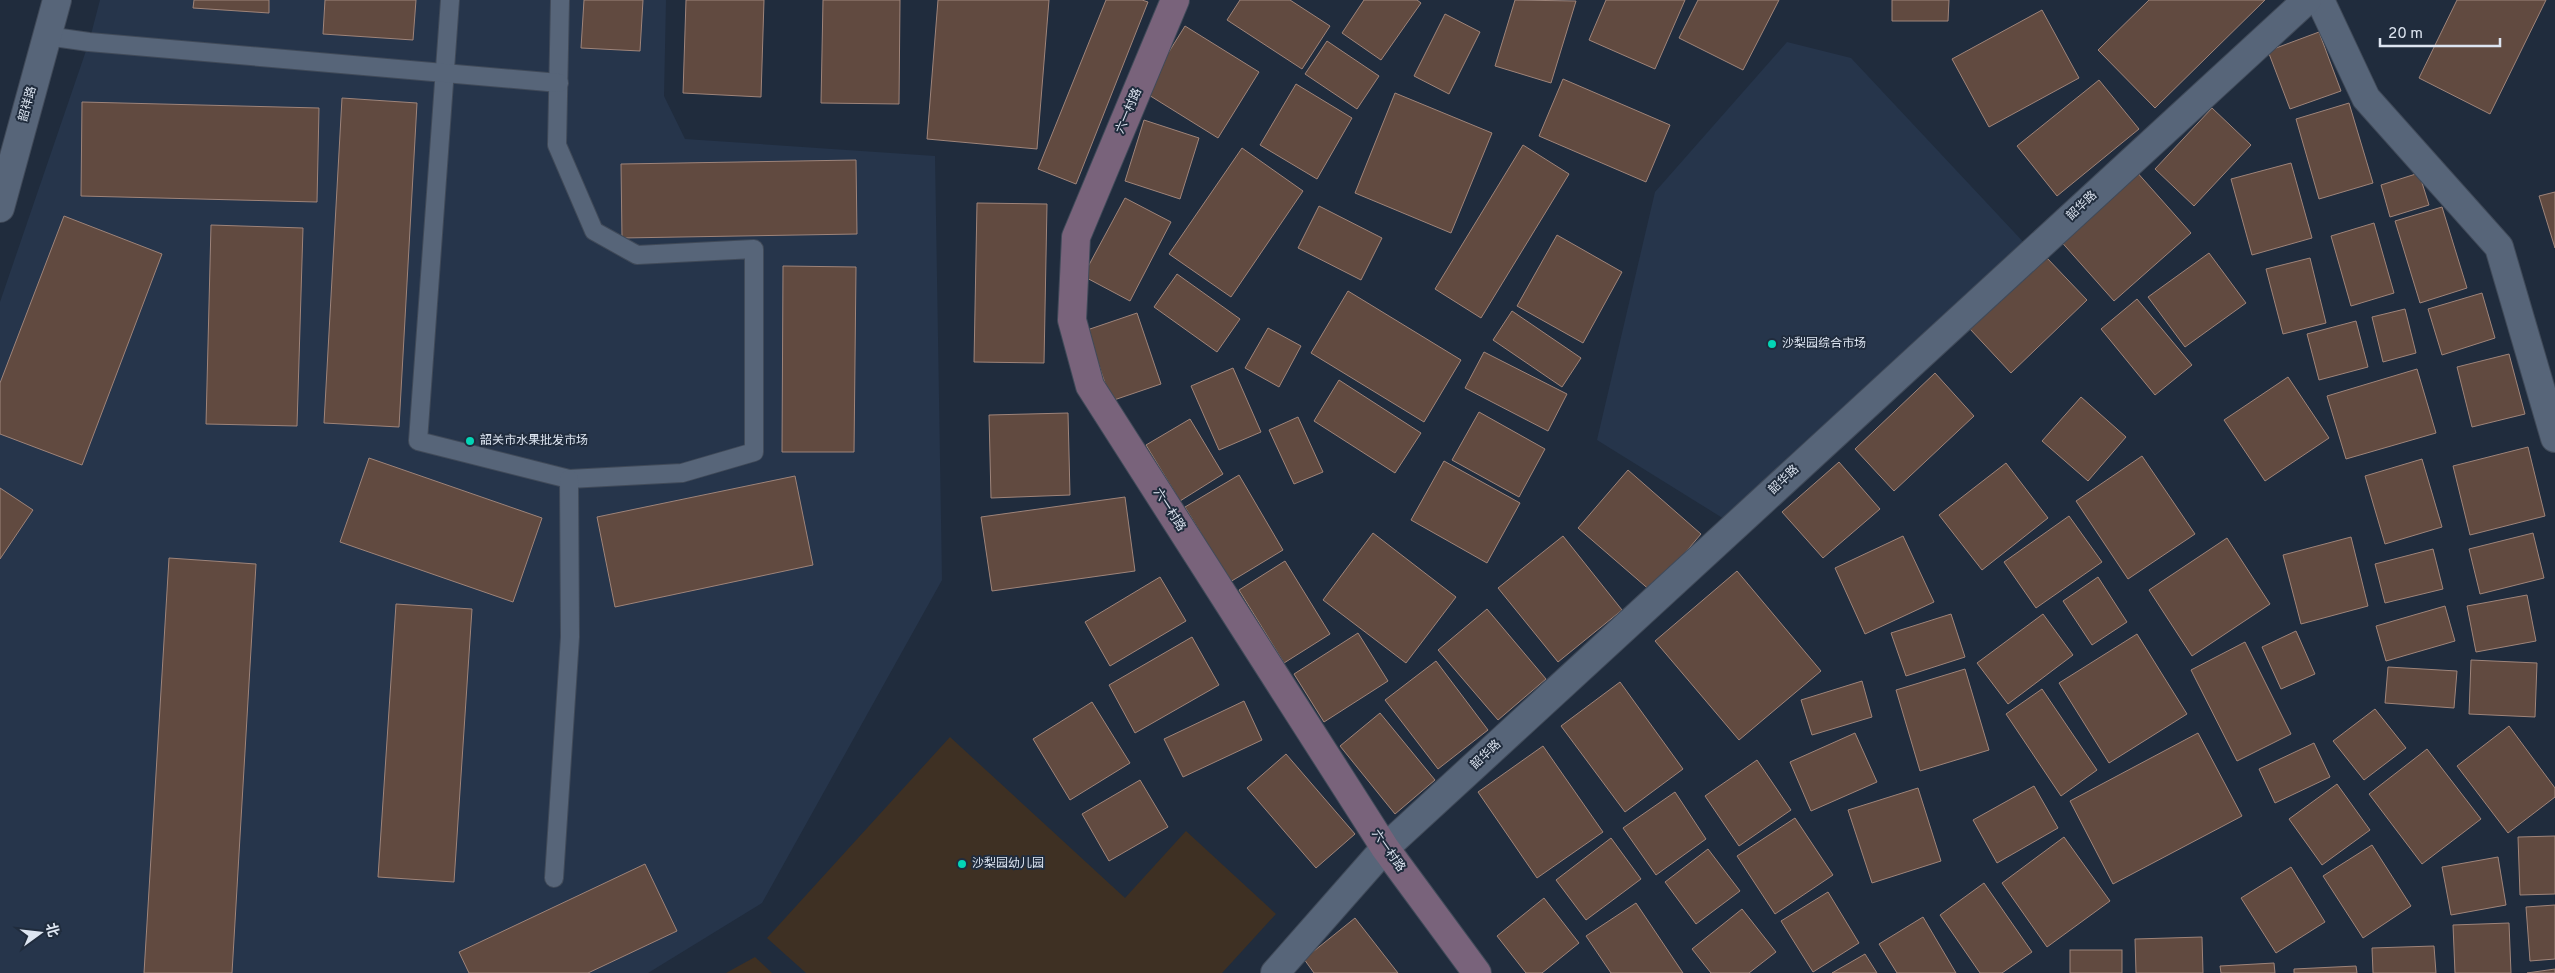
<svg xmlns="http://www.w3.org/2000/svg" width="2555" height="973" font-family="Overpass,'Noto Sans SC',sans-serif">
  <rect width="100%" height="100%" fill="#202c3d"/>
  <g fill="#26354b">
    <path d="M 100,0 L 666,0 L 664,96 L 685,139 L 935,156 L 942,580 L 762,903 L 648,973 L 0,973 L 0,302 L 89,42 Z"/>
    <path d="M 1787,42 L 1851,58 L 2028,247 L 1729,522 L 1597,440 L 1655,192 Z"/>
  </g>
  <g fill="#3e3023">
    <path d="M 950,737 L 1125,898 L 1186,831 L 1276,914 L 1222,973 L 806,973 L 767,938 Z"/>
    <path d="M 755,957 L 772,973 L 726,973 Z"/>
  </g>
  <g fill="#614a40" stroke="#9e847a">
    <path d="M 194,0 L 269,0 L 269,13 L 193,8 Z"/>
    <path d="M 325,0 L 416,0 L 413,40 L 323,34 Z"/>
    <path d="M 584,0 L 643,0 L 640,51 L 581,48 Z"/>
    <path d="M 686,0 L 764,0 L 761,97 L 683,93 Z"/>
    <path d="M 823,0 L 900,0 L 899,104 L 821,103 Z"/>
    <path d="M 938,0 L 1049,0 L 1037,149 L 927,139 Z"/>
    <path d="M 1106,0 L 1142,0 L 1148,2 L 1076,184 L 1038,169 Z"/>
    <path d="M 1240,0 L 1290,0 L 1330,26 L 1302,69 L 1227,20 Z"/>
    <path d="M 1364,0 L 1417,0 L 1421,3 L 1381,60 L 1342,33 Z"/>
    <path d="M 1515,0 L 1576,1 L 1551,83 L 1495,66 Z"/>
    <path d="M 1606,0 L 1685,0 L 1655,69 L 1589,40 Z"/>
    <path d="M 1698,0 L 1779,0 L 1743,70 L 1679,38 Z"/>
    <path d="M 1892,0 L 1949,0 L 1948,21 L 1892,21 Z"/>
    <path d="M 2149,0 L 2265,0 L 2155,108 L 2098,50 Z"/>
    <path d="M 2457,0 L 2546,0 L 2490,114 L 2419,78 Z"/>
    <path d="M 2042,10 L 2079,78 L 1989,127 L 1952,59 Z"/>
    <path d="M 1445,14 L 1480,32 L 1449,94 L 1414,76 Z"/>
    <path d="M 1185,26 L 1259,72 L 1218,138 L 1144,92 Z"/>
    <path d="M 2319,32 L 2341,91 L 2290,109 L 2268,51 Z"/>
    <path d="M 1327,41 L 1379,76 L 1357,109 L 1305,74 Z"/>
    <path d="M 1563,79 L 1670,125 L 1646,182 L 1539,136 Z"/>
    <path d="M 2099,80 L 2139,129 L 2057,196 L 2017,146 Z"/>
    <path d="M 1296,84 L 1352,118 L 1317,179 L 1260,145 Z"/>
    <path d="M 1395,93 L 1492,133 L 1451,233 L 1355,193 Z"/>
    <path d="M 342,98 L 417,103 L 399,427 L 324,423 Z"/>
    <path d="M 82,102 L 319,108 L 317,202 L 81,196 Z"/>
    <path d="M 2349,103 L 2373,183 L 2319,199 L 2296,119 Z"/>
    <path d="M 2212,108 L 2251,145 L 2194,206 L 2155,169 Z"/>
    <path d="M 1144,120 L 1199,138 L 1180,199 L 1125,181 Z"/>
    <path d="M 1523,145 L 1569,174 L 1481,318 L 1435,289 Z"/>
    <path d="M 1242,148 L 1303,191 L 1231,297 L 1169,254 Z"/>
    <path d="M 856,160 L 857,234 L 622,238 L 621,164 Z"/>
    <path d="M 2291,163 L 2312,238 L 2252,255 L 2231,179 Z"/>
    <path d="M 2135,170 L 2191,233 L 2114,301 L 2058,238 Z"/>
    <path d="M 2419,173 L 2429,205 L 2390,217 L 2381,185 Z"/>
    <path d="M 2555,192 L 2555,248 L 2539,196 Z"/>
    <path d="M 1125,198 L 1171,222 L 1130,301 L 1083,276 Z"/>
    <path d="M 977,203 L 1047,204 L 1044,363 L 974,362 Z"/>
    <path d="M 1319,206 L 1382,238 L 1361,280 L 1298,248 Z"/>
    <path d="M 2442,207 L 2467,288 L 2420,303 L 2395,221 Z"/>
    <path d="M 64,216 L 162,254 L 82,465 L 0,434 L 0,383 Z"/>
    <path d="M 2374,223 L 2394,293 L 2351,306 L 2331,236 Z"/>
    <path d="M 211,225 L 303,228 L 297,426 L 206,424 Z"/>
    <path d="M 1557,235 L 1622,272 L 1583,343 L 1517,306 Z"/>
    <path d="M 2209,253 L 2246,303 L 2185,347 L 2148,297 Z"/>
    <path d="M 2046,257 L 2087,300 L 2011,373 L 1970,329 Z"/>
    <path d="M 2310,258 L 2326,323 L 2283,334 L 2266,269 Z"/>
    <path d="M 783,266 L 856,267 L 854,452 L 782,452 Z"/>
    <path d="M 1177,274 L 1240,319 L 1217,352 L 1154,307 Z"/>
    <path d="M 1348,291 L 1461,360 L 1424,422 L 1311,353 Z"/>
    <path d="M 2482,293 L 2495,338 L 2442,355 L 2428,309 Z"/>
    <path d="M 2137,299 L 2192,365 L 2155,395 L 2101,329 Z"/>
    <path d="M 2405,309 L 2416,353 L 2383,362 L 2372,317 Z"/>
    <path d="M 1512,311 L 1581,358 L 1562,387 L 1493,340 Z"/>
    <path d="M 1137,313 L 1161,384 L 1111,401 L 1087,330 Z"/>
    <path d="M 2356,321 L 2368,367 L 2319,380 L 2307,334 Z"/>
    <path d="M 1268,328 L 1301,346 L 1279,387 L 1245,368 Z"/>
    <path d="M 1484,352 L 1567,394 L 1548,431 L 1465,388 Z"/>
    <path d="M 2509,354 L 2525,414 L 2472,427 L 2457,367 Z"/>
    <path d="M 1233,368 L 1261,432 L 1219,450 L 1191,386 Z"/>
    <path d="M 2417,369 L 2436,433 L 2346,459 L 2327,396 Z"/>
    <path d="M 1935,373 L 1974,416 L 1894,491 L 1855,449 Z"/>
    <path d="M 2288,377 L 2329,438 L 2265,481 L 2224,420 Z"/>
    <path d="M 1339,380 L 1421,433 L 1395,473 L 1314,421 Z"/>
    <path d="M 2081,397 L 2126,437 L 2088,481 L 2042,441 Z"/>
    <path d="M 1479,412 L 1545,449 L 1519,497 L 1452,460 Z"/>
    <path d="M 1068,413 L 1070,495 L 991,498 L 989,415 Z"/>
    <path d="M 1298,417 L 1323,472 L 1294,484 L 1269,430 Z"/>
    <path d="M 1190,419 L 1223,474 L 1180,501 L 1146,445 Z"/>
    <path d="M 2528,447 L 2545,516 L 2470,535 L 2453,466 Z"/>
    <path d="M 2142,456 L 2195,534 L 2128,579 L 2076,501 Z"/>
    <path d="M 369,458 L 542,518 L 513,602 L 340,542 Z"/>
    <path d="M 2422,459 L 2442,527 L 2385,544 L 2365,476 Z"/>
    <path d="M 1444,461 L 1520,503 L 1487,563 L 1411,520 Z"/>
    <path d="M 1839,462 L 1880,509 L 1823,558 L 1782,512 Z"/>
    <path d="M 2006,463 L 2048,518 L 1982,570 L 1939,515 Z"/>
    <path d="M 1628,470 L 1701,534 L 1652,592 L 1578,528 Z"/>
    <path d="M 1239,475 L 1283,550 L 1230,582 L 1185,507 Z"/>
    <path d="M 795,476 L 813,565 L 615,607 L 597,517 Z"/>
    <path d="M 0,488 L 33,510 L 0,559 Z"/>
    <path d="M 1125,497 L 1135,571 L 992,591 L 981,517 Z"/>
    <path d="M 2069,516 L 2102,562 L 2036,608 L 2004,562 Z"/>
    <path d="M 1373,533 L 1456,597 L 1406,663 L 1323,600 Z"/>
    <path d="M 2533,533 L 2544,578 L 2480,594 L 2469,549 Z"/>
    <path d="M 1563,536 L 1622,610 L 1558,662 L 1498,588 Z"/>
    <path d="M 1903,536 L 1934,602 L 1865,634 L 1835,568 Z"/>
    <path d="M 2351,537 L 2368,606 L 2301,624 L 2283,555 Z"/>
    <path d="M 2227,538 L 2270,604 L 2192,656 L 2149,590 Z"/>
    <path d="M 2433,549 L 2443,589 L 2385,603 L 2375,564 Z"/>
    <path d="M 169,558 L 256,564 L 232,973 L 144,973 Z"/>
    <path d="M 1285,561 L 1330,634 L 1284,663 L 1239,590 Z"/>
    <path d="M 1737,571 L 1821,671 L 1739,740 L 1655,641 Z"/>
    <path d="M 1160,577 L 1186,621 L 1110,666 L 1085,622 Z"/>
    <path d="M 2098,577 L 2127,622 L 2092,645 L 2063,601 Z"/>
    <path d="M 2527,595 L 2536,641 L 2476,652 L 2467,606 Z"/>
    <path d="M 396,604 L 472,609 L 454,882 L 378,877 Z"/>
    <path d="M 2445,606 L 2455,641 L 2386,661 L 2376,626 Z"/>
    <path d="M 1487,609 L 1546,679 L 1498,720 L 1438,650 Z"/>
    <path d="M 1951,614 L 1965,657 L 1906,676 L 1891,633 Z"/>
    <path d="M 2043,614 L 2073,655 L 2008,704 L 1977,663 Z"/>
    <path d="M 2296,631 L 2315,674 L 2281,689 L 2262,647 Z"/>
    <path d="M 1358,633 L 1388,681 L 1324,722 L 1294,674 Z"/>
    <path d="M 2137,634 L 2187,714 L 2109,763 L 2059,683 Z"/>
    <path d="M 1192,637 L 1219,685 L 1135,733 L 1109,685 Z"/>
    <path d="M 2245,642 L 2291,734 L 2237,761 L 2191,670 Z"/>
    <path d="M 2471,660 L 2537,663 L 2535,717 L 2469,714 Z"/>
    <path d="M 1436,661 L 1488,730 L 1438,769 L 1385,700 Z"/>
    <path d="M 2388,667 L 2457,671 L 2454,708 L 2385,703 Z"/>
    <path d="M 1965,669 L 1989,750 L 1920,771 L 1896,690 Z"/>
    <path d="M 1862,681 L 1872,717 L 1812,735 L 1801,700 Z"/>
    <path d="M 1620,682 L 1683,769 L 1625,812 L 1561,726 Z"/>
    <path d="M 2042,689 L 2097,770 L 2061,796 L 2006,714 Z"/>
    <path d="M 1244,701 L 1262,740 L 1183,777 L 1164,739 Z"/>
    <path d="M 1092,702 L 1130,763 L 1070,800 L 1033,739 Z"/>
    <path d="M 2375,709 L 2406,748 L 2364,780 L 2333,741 Z"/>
    <path d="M 1380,713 L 1435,780 L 1395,814 L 1340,746 Z"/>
    <path d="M 2509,726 L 2555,788 L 2555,797 L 2508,833 L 2457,766 Z"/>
    <path d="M 1855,733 L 1877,782 L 1811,811 L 1790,762 Z"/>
    <path d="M 2198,733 L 2242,816 L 2113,884 L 2070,801 Z"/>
    <path d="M 2314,743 L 2330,777 L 2275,803 L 2259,769 Z"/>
    <path d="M 1543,746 L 1603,832 L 1537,878 L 1478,792 Z"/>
    <path d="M 2427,749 L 2481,819 L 2422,864 L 2369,794 Z"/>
    <path d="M 1286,754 L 1355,834 L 1316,868 L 1247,788 Z"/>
    <path d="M 1757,760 L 1791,810 L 1739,846 L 1705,796 Z"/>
    <path d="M 1140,780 L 1168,827 L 1109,861 L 1082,814 Z"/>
    <path d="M 2337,784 L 2370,830 L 2322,865 L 2289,819 Z"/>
    <path d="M 2034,786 L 2058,828 L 1997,863 L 1973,820 Z"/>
    <path d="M 1918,788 L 1941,861 L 1872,883 L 1848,810 Z"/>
    <path d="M 1675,792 L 1706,839 L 1656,875 L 1623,828 Z"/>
    <path d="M 1795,818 L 1833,875 L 1775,914 L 1737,856 Z"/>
    <path d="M 2555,836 L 2555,894 L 2520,895 L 2518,837 Z"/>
    <path d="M 2064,837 L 2110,901 L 2047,947 L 2002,883 Z"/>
    <path d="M 1611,838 L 1641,879 L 1586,920 L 1556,880 Z"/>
    <path d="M 2372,845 L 2411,906 L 2363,938 L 2323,876 Z"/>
    <path d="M 1708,849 L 1740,891 L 1696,924 L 1665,882 Z"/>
    <path d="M 2498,857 L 2506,905 L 2451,915 L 2442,867 Z"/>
    <path d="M 645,864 L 677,931 L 588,973 L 469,973 L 459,952 Z"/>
    <path d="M 2291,867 L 2325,922 L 2276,953 L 2241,898 Z"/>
    <path d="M 1984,883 L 2032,952 L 2002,973 L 1980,973 L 1940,915 Z"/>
    <path d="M 1828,892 L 1859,943 L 1813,972 L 1781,921 Z"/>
    <path d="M 1544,898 L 1579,943 L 1542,973 L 1526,973 L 1497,936 Z"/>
    <path d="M 1636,903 L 1683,973 L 1611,973 L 1586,936 Z"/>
    <path d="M 2555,905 L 2555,959 L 2530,961 L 2526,907 Z"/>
    <path d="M 1742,909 L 1776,952 L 1749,973 L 1711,973 L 1692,949 Z"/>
    <path d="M 1923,917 L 1956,973 L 1897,973 L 1879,944 Z"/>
    <path d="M 1355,918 L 1398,973 L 1314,973 L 1304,959 Z"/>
    <path d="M 2509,923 L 2511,973 L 2455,973 L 2453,925 Z"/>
    <path d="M 2202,937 L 2203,973 L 2136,973 L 2135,939 Z"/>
    <path d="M 2434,946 L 2436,973 L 2373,973 L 2372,948 Z"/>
    <rect x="2070" y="950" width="52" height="23"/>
    <path d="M 1865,954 L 1877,973 L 1832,973 Z"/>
    <path d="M 2274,963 L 2275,973 L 2221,973 L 2220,966 Z"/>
    <path d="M 2356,966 L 2357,973 L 2294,973 L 2294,969 Z"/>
    <path d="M 2555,969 L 2555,973 L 2527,973 Z"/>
  </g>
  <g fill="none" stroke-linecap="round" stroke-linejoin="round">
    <g stroke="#404a59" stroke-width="20">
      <g id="lane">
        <path d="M 450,0 L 418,441 L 569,479 L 682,473 L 754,452 L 754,249 L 637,255 L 594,231 L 557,145 L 560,0"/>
        <path d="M 47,36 L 89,42 L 559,83"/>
        <path d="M 554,878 L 570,637 L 569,479"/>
      </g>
    </g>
    <g stroke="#404a59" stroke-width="30">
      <g id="street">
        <path d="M 2320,0 L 2366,98 L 2499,247 L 2555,438"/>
        <path d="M 0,208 L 57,0"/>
        <path d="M 1275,973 L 1385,848 L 2307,0"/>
      </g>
    </g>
    <g stroke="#404a59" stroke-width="30">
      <path id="secondary" d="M 1175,0 L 1076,237 L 1072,320 L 1090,386 L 1385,848 L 1477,973"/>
    </g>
    <use href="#lane" stroke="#576579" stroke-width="18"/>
    <use href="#street" stroke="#576579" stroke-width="28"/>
    <use href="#secondary" stroke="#79637b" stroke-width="28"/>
  </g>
  <g fill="#03d5b6" stroke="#202c3d" stroke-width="2">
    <circle cx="1772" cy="344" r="5"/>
    <circle cx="470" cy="441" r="5"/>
    <circle cx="962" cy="864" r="5"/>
  </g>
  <g text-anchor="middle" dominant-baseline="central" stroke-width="4" stroke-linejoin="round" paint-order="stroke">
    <g font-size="12" fill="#dde5f1" stroke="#202c3d">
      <text transform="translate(28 104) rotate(-75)">韶祥路</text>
      <text transform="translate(1129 111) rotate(-67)">六一村路</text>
      <text transform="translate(2082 206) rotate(-43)">韶华路</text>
      <text transform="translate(1784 480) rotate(-43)">韶华路</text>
      <text transform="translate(1169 510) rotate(57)">六一村路</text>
      <text transform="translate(1486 755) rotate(-43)">韶华路</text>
      <text transform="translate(1388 851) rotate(55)">六一村路</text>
    </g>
    <g font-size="12" fill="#dde5f1" stroke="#202c3d" text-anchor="start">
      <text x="1782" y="344">沙梨园综合市场</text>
      <text x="480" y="441">韶关市水果批发市场</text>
      <text x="972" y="864">沙梨园幼儿园</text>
    </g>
  </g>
  <g transform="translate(40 933) rotate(75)" stroke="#202c3d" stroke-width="4" paint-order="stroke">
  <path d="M0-4L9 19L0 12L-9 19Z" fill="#dde5f1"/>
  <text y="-8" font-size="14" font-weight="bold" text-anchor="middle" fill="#dde5f1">北</text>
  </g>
  <path d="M2380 38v8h120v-8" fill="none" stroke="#dde5f1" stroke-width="2.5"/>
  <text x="2388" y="38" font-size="15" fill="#dde5f1" stroke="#202c3d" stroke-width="4" paint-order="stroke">20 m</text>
</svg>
